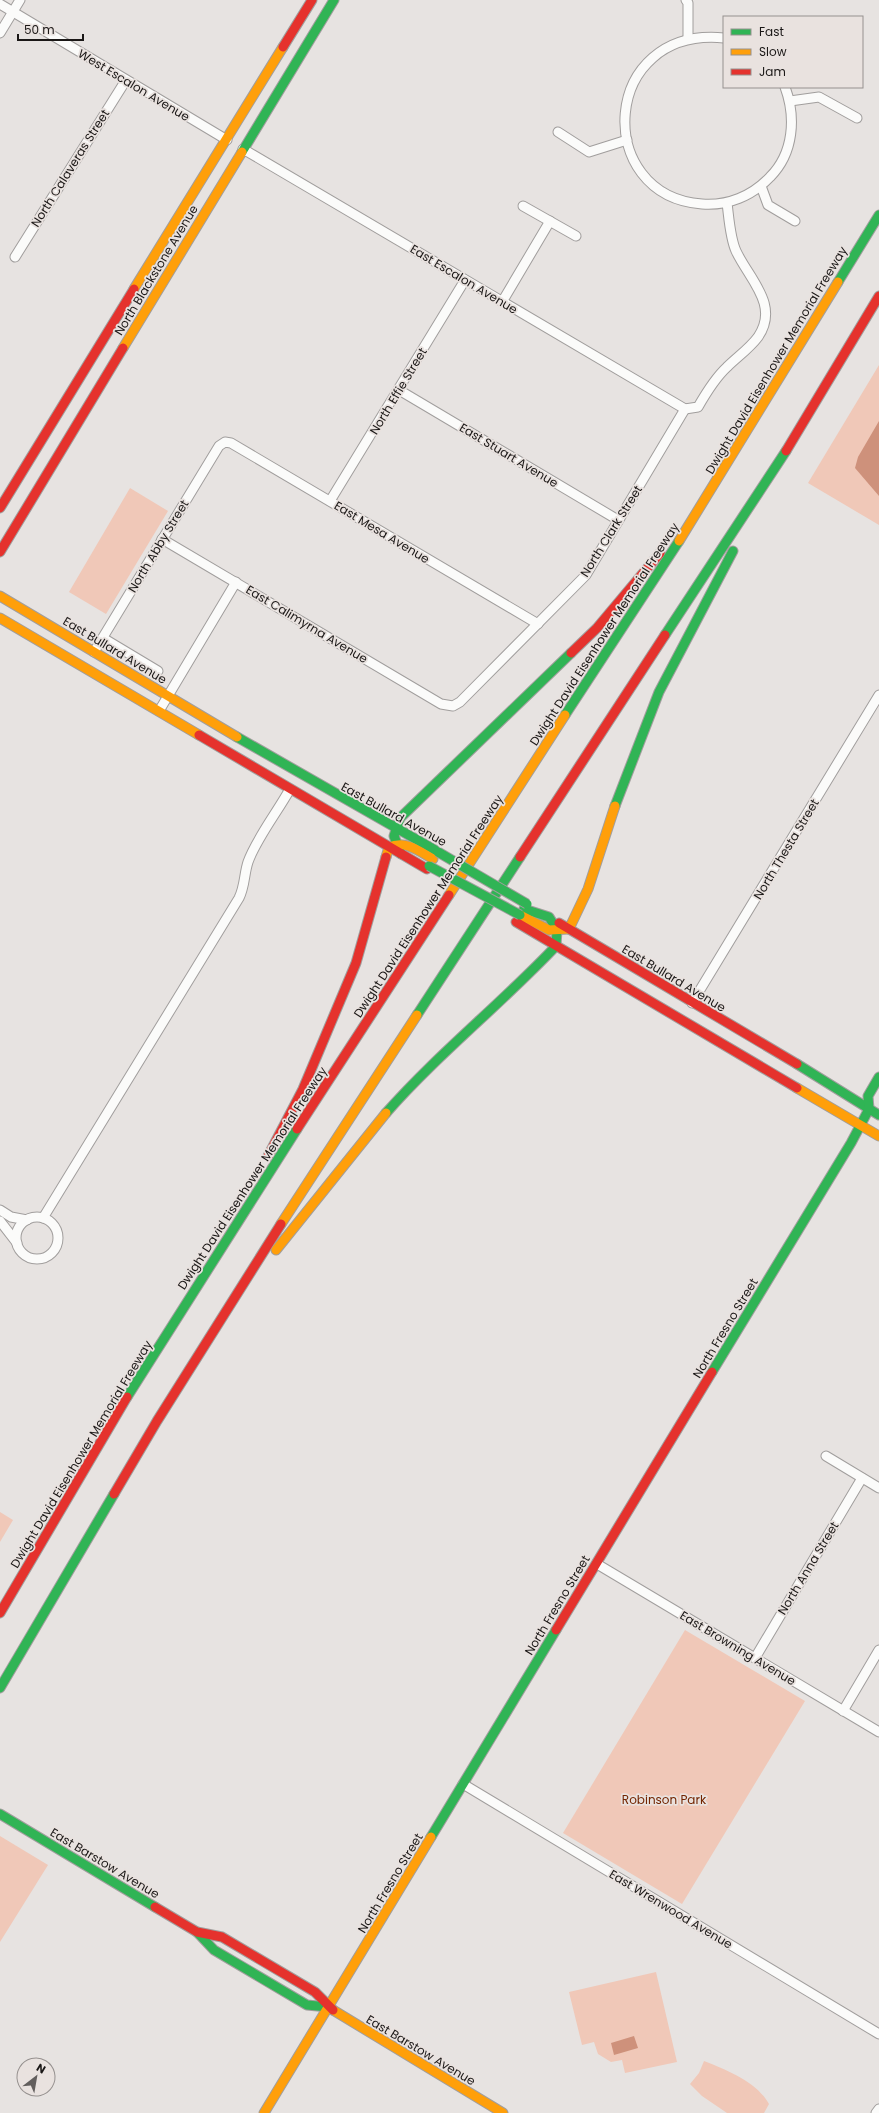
<svg xmlns="http://www.w3.org/2000/svg" width="879" height="2113" font-family="Poppins,sans-serif">
  <rect width="100%" height="100%" fill="#e7e3e1"/>
  <g fill="#f0c8b8">
    <path d="M 879,365 L 879,525 L 808,483 Z"/>
    <path d="M 130,488 L 168,511 L 106,614 L 69,592 Z"/>
    <path d="M 0,1512 L 13,1520 L 0,1542 Z"/>
    <path d="M 685,1630 L 805,1701 L 682,1904 L 563,1833 Z"/>
    <path d="M 0,1836 L 48,1865 L 0,1942 Z"/>
    <path d="M 656,1972 L 677,2062 L 625,2073 L 622,2060 L 611,2062 L 598,2054 L 594,2042 L 582,2045 L 569,1992 Z"/>
    <path d="M 704,2061 C 727,2070 757,2082 769,2104 L 764,2113 L 727,2113 L 702,2096 L 690,2084 L 699,2073 Z"/>
  </g>
  <g fill="#ce917b">
    <path d="M 879,421 L 879,496 L 855,468 L 858,457 Z"/>
    <path d="M 634,2036 L 638,2048 L 614,2055 L 611,2043 Z"/>
  </g>
  <g fill="none" stroke-linecap="round" stroke-linejoin="round">
    <g stroke="#a19e9d" stroke-width="11">
      <g id="street">
        <path d="M 686,0 L 688,3 L 688,39"/>
        <path d="M 0,4 L 227,140"/>
        <path d="M 0,33 L 20,0"/>
        <path d="M 724,38 C 600,26 592,196 702,204 C 728,206 752,196 770,177 C 794,153 796,117 785,87"/>
        <path d="M 790,101 L 819,97 L 857,118"/>
        <path d="M 558,132 L 589,152 L 627,140"/>
        <path d="M 243,149 L 685,409"/>
        <path d="M 761,186 L 768,205 L 795,221"/>
        <path d="M 523,206 L 576,236"/>
        <path d="M 15,257 L 126,80"/>
        <path d="M 502,302 L 550,221"/>
        <path d="M 399,390 L 618,520"/>
        <path d="M 685,409 L 698,407 C 706,393 715,378 727,367 C 737,357 749,349 758,337 C 780,305 749,279 736,251 C 730,238 729,218 727,203"/>
        <path d="M 330,501 L 465,280"/>
        <path d="M 162,539 L 441,704 L 453,706 L 460,702 L 586,575 L 685,409"/>
        <path d="M 103,638 L 158,671"/>
        <path d="M 94,652 L 219,446 L 225,442 L 231,443 L 538,624"/>
        <path d="M 159,711 L 236,582"/>
        <path d="M 692,1003 L 879,695"/>
        <path d="M 0,1210 L 11,1217 L 27,1220"/>
        <circle cx="37" cy="1238" r="21"/>
        <path d="M 43,1218 L 239,898 C 245,886 244,874 248,862 C 256,839 278,811 290,789"/>
        <path d="M 0,1221 L 17,1243"/>
        <path d="M 826,1456 L 879,1488"/>
        <path d="M 597,1564 L 879,1732"/>
        <path d="M 755,1658 L 862,1478"/>
        <path d="M 843,1711 L 879,1650"/>
        <path d="M 463,1784 L 879,2034"/>
        <path d="M 876,2113 L 879,2109"/>
      </g>
    </g>
    <g stroke="#a19e9d" stroke-width="11">
      <g id="fast">
        <path d="M 242,152 L 334,0"/>
        <path d="M 838,282 L 879,215"/>
        <path d="M 665,635 L 786,451"/>
        <path d="M 565,715 L 679,541"/>
        <path d="M 237,737 L 435,850"/>
        <path d="M 615,806 L 659,692 L 733,551"/>
        <path d="M 401,854 L 394,836 L 400,818 L 571,653"/>
        <path d="M 417,1015 L 520,857"/>
        <path d="M 797,1064 L 879,1115"/>
        <path d="M 386,1113 C 439,1053 501,1004 556,946 L 557,930 L 549,917 L 524,909"/>
        <path d="M 712,1372 L 851,1143 L 869,1109 L 868,1096 L 879,1077"/>
        <path d="M 127,1397 L 297,1129"/>
        <path d="M 0,1688 L 114,1494"/>
        <path d="M 0,1814 L 155,1907"/>
        <path d="M 431,1837 L 556,1630"/>
        <path d="M 197,1932 L 214,1950 L 307,2005 L 328,2007"/>
      </g>
    </g>
    <g stroke="#a19e9d" stroke-width="11">
      <g id="slow">
        <path d="M 134,289 L 283,47"/>
        <path d="M 123,348 L 242,152"/>
        <path d="M 679,541 L 838,282"/>
        <path d="M 0,596 L 237,737"/>
        <path d="M 0,618 L 199,735"/>
        <path d="M 386,857 L 389,847 C 406,840 419,851 433,859"/>
        <path d="M 449,895 L 565,715"/>
        <path d="M 520,915 L 549,930 L 569,929 L 588,889 L 615,806"/>
        <path d="M 797,1088 L 879,1136"/>
        <path d="M 281,1224 L 417,1015"/>
        <path d="M 276,1250 L 386,1113"/>
        <path d="M 333,2010 L 503,2113"/>
        <path d="M 264,2113 L 431,1837"/>
      </g>
    </g>
    <g stroke="#a19e9d" stroke-width="11">
      <g id="jam">
        <path d="M 283,47 L 312,0"/>
        <path d="M 786,451 L 879,296"/>
        <path d="M 0,508 L 134,289"/>
        <path d="M 0,552 L 123,348"/>
        <path d="M 571,653 L 597,628 L 660,553"/>
        <path d="M 199,735 L 427,869"/>
        <path d="M 520,857 L 665,635"/>
        <path d="M 516,922 L 797,1088"/>
        <path d="M 559,923 L 797,1064"/>
        <path d="M 297,1129 L 449,895"/>
        <path d="M 268,1156 L 303,1089 L 356,963 L 386,857"/>
        <path d="M 114,1494 L 157,1421 L 281,1224"/>
        <path d="M 0,1613 L 127,1397"/>
        <path d="M 556,1630 L 712,1372"/>
        <path d="M 155,1907 L 197,1932 L 222,1937 L 315,1992 L 333,2010"/>
      </g>
    </g>
    <use href="#street" stroke="#fbfbfa" stroke-width="9"/>
    <use href="#fast" stroke="#30b455" stroke-width="9"/>
    <use href="#slow" stroke="#ff9f0a" stroke-width="9"/>
    <use href="#jam" stroke="#e5322d" stroke-width="9"/>
    <g stroke="#a19e9d" stroke-width="11" stroke-linecap="butt">
      <g id="fast-bridge">
        <path d="M 438,852 L 527,904"/>
        <path d="M 429,866 L 520,915"/>
      </g>
    </g>
    <use href="#fast-bridge" stroke="#30b455" stroke-width="9"/>
  </g>
  <g text-anchor="middle" dominant-baseline="central" stroke-width="3.5" stroke-linejoin="round" paint-order="stroke">
    <g font-size="12" fill="#1a1716" stroke="#e9e2df">
      <text transform="translate(134 85) rotate(31)">West Escalon Avenue</text>
      <text transform="translate(70 168) rotate(-58)">North Calaveras Street</text>
      <text transform="translate(156 270) rotate(-59)">North Blackstone Avenue</text>
      <text transform="translate(464 279) rotate(31)">East Escalon Avenue</text>
      <text transform="translate(776 360) rotate(-59)">Dwight David Eisenhower Memorial Freeway</text>
      <text transform="translate(398 391) rotate(-59)">North Effie Street</text>
      <text transform="translate(509 455) rotate(31)">East Stuart Avenue</text>
      <text transform="translate(611 531) rotate(-58)">North Clark Street</text>
      <text transform="translate(382 532) rotate(31)">East Mesa Avenue</text>
      <text transform="translate(158 546) rotate(-59)">North Abby Street</text>
      <text transform="translate(307 624) rotate(31)">East Calimyrna Avenue</text>
      <text transform="translate(604 634) rotate(-57)">Dwight David Eisenhower Memorial Freeway</text>
      <text transform="translate(115 650) rotate(31)">East Bullard Avenue</text>
      <text transform="translate(394 814) rotate(29)">East Bullard Avenue</text>
      <text transform="translate(786 849) rotate(-59)">North Thesta Street</text>
      <text transform="translate(428 906) rotate(-57)">Dwight David Eisenhower Memorial Freeway</text>
      <text transform="translate(674 978) rotate(31)">East Bullard Avenue</text>
      <text transform="translate(252 1178) rotate(-57)">Dwight David Eisenhower Memorial Freeway</text>
      <text transform="translate(725 1328) rotate(-59)">North Fresno Street</text>
      <text transform="translate(81 1454) rotate(-59)">Dwight David Eisenhower Memorial Freeway</text>
      <text transform="translate(808 1568) rotate(-59)">North Anna Street</text>
      <text transform="translate(557 1605) rotate(-59)">North Fresno Street</text>
      <text transform="translate(738 1648) rotate(31)">East Browning Avenue</text>
      <text transform="translate(105 1863) rotate(31)">East Barstow Avenue</text>
      <text transform="translate(390 1883) rotate(-59)">North Fresno Street</text>
      <text transform="translate(671 1909) rotate(31)">East Wrenwood Avenue</text>
      <text transform="translate(421 2050) rotate(31)">East Barstow Avenue</text>
    </g>
    <g font-size="12" fill="#732500" stroke="#e9e2df">
      <text x="664" y="1799">Robinson Park</text>
    </g>
  </g>
  <rect x="723" y="16" width="140" height="72" fill="#e9e2df" stroke="#96918f"/>
  <rect x="731" y="29" width="20" height="6" fill="#30b455" stroke="#96918f"/>
  <text x="759" y="36" font-size="12" fill="#1a1716">Fast</text>
  <rect x="731" y="49" width="20" height="6" fill="#ff9f0a" stroke="#96918f"/>
  <text x="759" y="56" font-size="12" fill="#1a1716">Slow</text>
  <rect x="731" y="69" width="20" height="6" fill="#e5322d" stroke="#96918f"/>
  <text x="759" y="76" font-size="12" fill="#1a1716">Jam</text>
  <g transform="translate(36 2077) rotate(31)"><circle r="19" fill="#e9e2df" stroke="#96918f"/>
  <path d="M0-3L7 15L0 10L-7 15Z" fill="#625e5d"/>
  <text y="-6" font-size="11" font-weight="bold" text-anchor="middle" fill="#1a1716">N</text>
  </g>
  <path d="M18 34v6h65v-6" fill="none" stroke="#1a1716" stroke-width="2"/>
  <text x="24" y="34" font-size="12" fill="#1a1716" stroke="#e9e2df" stroke-width="3" paint-order="stroke">50 m</text>
</svg>
